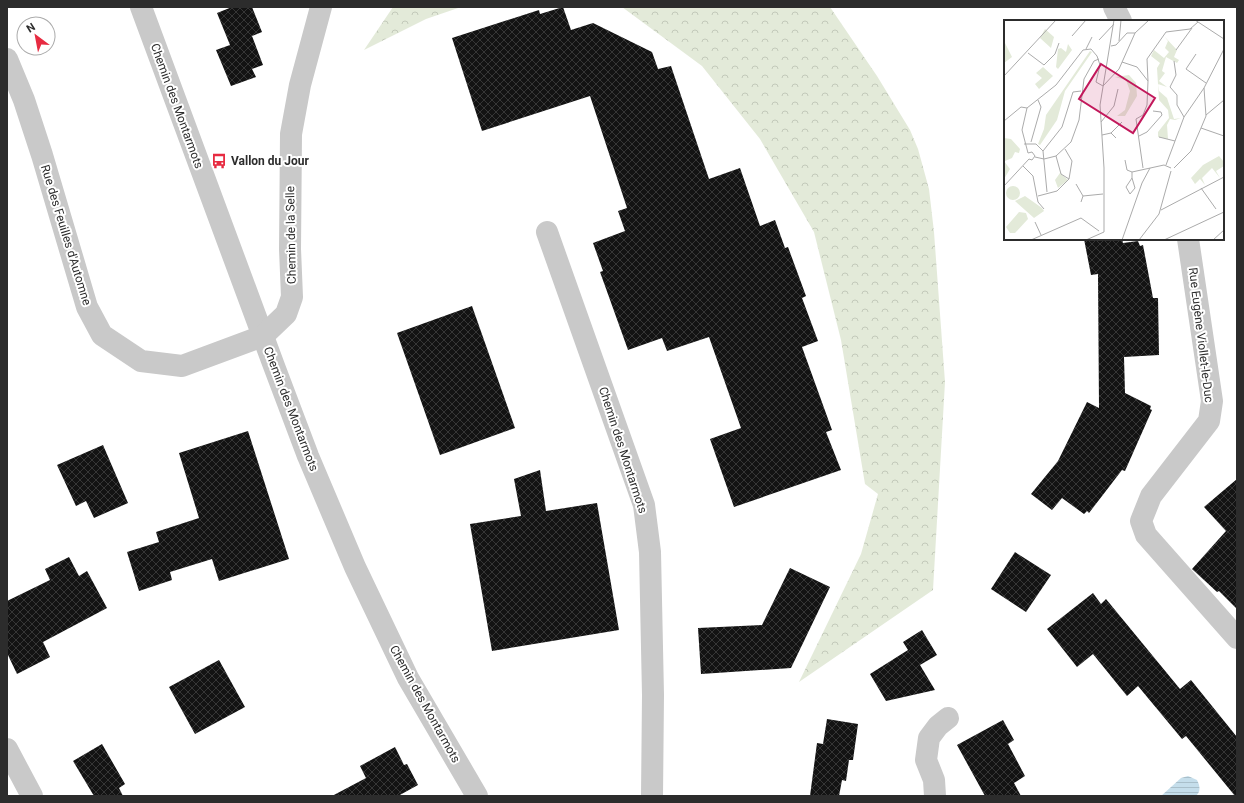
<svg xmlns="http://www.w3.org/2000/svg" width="1244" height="803" font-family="Roboto,sans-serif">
  <defs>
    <pattern id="forest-crowns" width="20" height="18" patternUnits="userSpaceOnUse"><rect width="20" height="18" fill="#e3ead9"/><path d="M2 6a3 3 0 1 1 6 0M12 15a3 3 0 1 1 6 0" fill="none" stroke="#c3c9ba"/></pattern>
    <pattern id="water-rules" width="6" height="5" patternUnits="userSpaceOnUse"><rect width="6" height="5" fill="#c5deeb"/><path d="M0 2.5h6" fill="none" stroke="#a9bfca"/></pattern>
    <pattern id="building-cross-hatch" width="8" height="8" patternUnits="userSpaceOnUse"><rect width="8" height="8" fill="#131313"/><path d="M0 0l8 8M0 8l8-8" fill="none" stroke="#363636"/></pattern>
  </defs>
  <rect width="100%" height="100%" fill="#fff"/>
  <g fill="url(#forest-crowns)">
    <path d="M 393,7 L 461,7 L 426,19 L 364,50 Z"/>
    <path d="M 622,7 L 830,7 L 877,76 L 910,130 L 918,149 L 929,189 L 934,232 L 945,382 L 933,590 L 799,682 L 861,554 L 878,494 L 865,484 L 841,340 L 814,232 L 760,139 L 702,66 Z"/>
  </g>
  <path fill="url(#water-rules)" d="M 1188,776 L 1197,780 C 1200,786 1201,791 1196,796 L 1161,796 L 1181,778 Z"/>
  <g fill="url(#building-cross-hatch)">
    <path d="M 232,7 L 252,7 L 262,32 L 252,36 L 263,65 L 252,69 L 256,77 L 231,86 L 216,50 L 230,45 L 217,13 Z"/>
    <path d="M 563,7 L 571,30 L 593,23 L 652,52 L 658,69 L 671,66 L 709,179 L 740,168 L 760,226 L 775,220 L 785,248 L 788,247 L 806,296 L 802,298 L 818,341 L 802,347 L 832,430 L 826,432 L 841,470 L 734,507 L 710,439 L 741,428 L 709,337 L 667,351 L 662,338 L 628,350 L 600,272 L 603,271 L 593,243 L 625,231 L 618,211 L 627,208 L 590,96 L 482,131 L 452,38 L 539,10 L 540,14 Z"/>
    <path d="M 1084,239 L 1122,239 L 1123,243 L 1138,241 L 1140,246 L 1143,245 L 1153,298 L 1158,298 L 1159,355 L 1124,357 L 1125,393 L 1151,406 L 1150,409 L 1152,410 L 1125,471 L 1122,470 L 1089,513 L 1087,511 L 1084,514 L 1062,498 L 1052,510 L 1031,494 L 1058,461 L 1087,402 L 1099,408 L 1098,274 L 1091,275 Z"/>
    <path d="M 472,306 L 515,428 L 440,455 L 397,333 Z"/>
    <path d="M 248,431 L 289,559 L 219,581 L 212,559 L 170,572 L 172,580 L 139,591 L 127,552 L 159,542 L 156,532 L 199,518 L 179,453 Z"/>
    <path d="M 103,445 L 128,503 L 94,518 L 86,501 L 76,506 L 57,465 Z"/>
    <path d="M 540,470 L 546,511 L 597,503 L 619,630 L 492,651 L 470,524 L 521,516 L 514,479 Z"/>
    <path d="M 1237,479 L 1237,609 L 1219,591 L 1217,592 L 1192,569 L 1226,531 L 1204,507 Z"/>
    <path d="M 1015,552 L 1051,575 L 1026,612 L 991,589 Z"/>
    <path d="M 69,557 L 79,576 L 87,571 L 107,608 L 43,642 L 50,657 L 17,674 L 7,653 L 7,601 L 50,580 L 45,569 Z"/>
    <path d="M 790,568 L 830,587 L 791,668 L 701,674 L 698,628 L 762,625 Z"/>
    <path d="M 1093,593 L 1101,604 L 1106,599 L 1180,689 L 1191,680 L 1237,737 L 1237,796 L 1235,796 L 1186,736 L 1182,739 L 1138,686 L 1127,696 L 1093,654 L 1077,667 L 1047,629 Z"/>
    <path d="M 922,630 L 937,655 L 920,665 L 935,690 L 886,701 L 870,674 L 908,650 L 903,642 Z"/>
    <path d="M 219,660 L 245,707 L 195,734 L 169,687 Z"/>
    <path d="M 827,719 L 858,724 L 853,760 L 849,760 L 846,781 L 842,780 L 839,796 L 810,796 L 817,743 L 823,744 Z"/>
    <path d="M 1003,720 L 1014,740 L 1008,744 L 1025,776 L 1014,783 L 1021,796 L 985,796 L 957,745 Z"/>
    <path d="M 102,744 L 125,784 L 119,788 L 123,796 L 94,796 L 73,761 Z"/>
    <path d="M 395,747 L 404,765 L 407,764 L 418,785 L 398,796 L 332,796 L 366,778 L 360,766 Z"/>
  </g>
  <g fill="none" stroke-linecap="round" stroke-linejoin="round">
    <g stroke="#c9c9c9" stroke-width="22">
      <path d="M 141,7 L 274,366 L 308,456 L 355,567 L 408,678 L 477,796"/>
      <path d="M 1114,7 L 1121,21"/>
      <path d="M 7,59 L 24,100 L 42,155 L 87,307 L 102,335 L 141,361 L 182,366 L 263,336 L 286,314 L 292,297 L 290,249 L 291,134 L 300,85 L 321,7"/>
      <path d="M 547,232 L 644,505 L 650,552 L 653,695 L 652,796"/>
      <path d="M 1188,239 L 1212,401 L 1209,421 L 1151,496 L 1141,521 L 1146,535 L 1237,638"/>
      <path d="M 7,749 L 32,796"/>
      <path d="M 935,796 L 934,780 L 926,760 L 929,738 L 938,726 L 948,718"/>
    </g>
  </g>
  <defs>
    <g id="bus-bare" transform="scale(1.2)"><path d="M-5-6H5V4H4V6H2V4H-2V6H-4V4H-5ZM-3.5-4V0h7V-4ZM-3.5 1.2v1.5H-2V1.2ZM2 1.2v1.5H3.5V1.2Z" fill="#e72b41" stroke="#fff" stroke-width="2.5" paint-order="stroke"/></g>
  </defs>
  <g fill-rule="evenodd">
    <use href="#bus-bare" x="219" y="161"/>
  </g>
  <g text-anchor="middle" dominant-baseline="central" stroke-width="4" stroke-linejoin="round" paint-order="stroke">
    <g font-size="12" fill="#2c2c2c" stroke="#fff">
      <text transform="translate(177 106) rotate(70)">Chemin des Montarmots</text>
      <text transform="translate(66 235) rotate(73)">Rue des Feuilles d'Automne</text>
      <text transform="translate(291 235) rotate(-91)">Chemin de la Selle</text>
      <text transform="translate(1201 335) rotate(83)">Rue Eugène Viollet-le-Duc</text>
      <text transform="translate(291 409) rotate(69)">Chemin des Montarmots</text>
      <text transform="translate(623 450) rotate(72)">Chemin des Montarmots</text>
      <text transform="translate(425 704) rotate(61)">Chemin des Montarmots</text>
    </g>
    <g font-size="12" font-weight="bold" fill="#2c2c2c" stroke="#fff" text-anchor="start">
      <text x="231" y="161">Vallon du Jour</text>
    </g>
  </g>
  <g transform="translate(1004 20)">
    <rect width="220" height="220" fill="#fff"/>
    <path d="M 41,9 L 50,17 L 47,28 L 36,18 ZM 160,16 L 173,30 L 170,37 L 175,40 L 173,43 L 162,37 L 158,51 L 161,53 L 155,61 L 163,67 L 154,64 L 155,71 L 163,78 L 170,99 L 177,98 L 171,100 L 166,99 L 163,105 L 164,119 L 154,117 L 154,112 L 165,98 L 164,90 L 155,80 L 153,48 L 156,43 L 147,36 L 150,30 L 160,38 L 165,32 L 161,28 L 164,21 ZM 0,21 L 8,37 L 0,43 ZM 86,31 L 88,32 L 61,71 L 53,100 L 36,125 L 34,124 L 40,109 L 42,95 ZM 39,47 L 49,56 L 35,69 L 31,64 L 38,58 L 32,53 ZM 0,118 L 7,119 L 16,129 L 15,133 L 11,132 L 8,138 L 1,141 ZM 56,153 L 64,160 L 54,168 L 51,160 ZM 15,192 L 22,193 L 24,199 L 11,213 L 6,213 L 2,207 Z" fill="#e3ead9"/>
    <path d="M 64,24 L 68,30 L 54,49 L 52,47 L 54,29 L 57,28 L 62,32 ZM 125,55 L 132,63 L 133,76 L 121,96 L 113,96 L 121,90 L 126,71 L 122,60 L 111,57 ZM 215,136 L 220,142 L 220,146 L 212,151 L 216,158 L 208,148 L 198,158 L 201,165 L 196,159 L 191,164 L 187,158 L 199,145 ZM2 173a7 7 0 1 1 14 0a7 7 0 1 1-14 0ZM 21,176 L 38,188 L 40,191 L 30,198 L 11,181 Z" fill="#e3ead9"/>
    <path d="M 0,141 L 6,149 L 0,159 Z" fill="#e3ead9"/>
    <path fill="none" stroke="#ababab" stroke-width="1" d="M 191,0 L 220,19M 68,16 L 82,0M 95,20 L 110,4M 115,21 L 117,0M 107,26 L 112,25 L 123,13 L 131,13M 82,29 L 88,17M 172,30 L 188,8M 24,33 L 40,45 L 51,34 L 55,23M 192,34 L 182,49 L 202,63M 170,41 L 172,55 L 166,67 L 173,75 L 173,85 L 180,97M 118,42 L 133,47 L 144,61 L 143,85 L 139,95 L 132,99 L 139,148M 0,56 L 52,0M 144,61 L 143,39 L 162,12 L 186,9 L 194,2M 99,66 L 115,49 L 131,13 L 145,0M 202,95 L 220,80M 0,101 L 17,87 L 23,88M 97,102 L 110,86 L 114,69M 197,108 L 220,116M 107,113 L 118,102M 98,115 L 107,113 L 112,118M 135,116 L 143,112 L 158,95 L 157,92 L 149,91M 155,117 L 171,121M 27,122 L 37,87 L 34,80M 20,124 L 32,124 L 39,131 L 43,172M 39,131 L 58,107 L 69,72 L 77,71M 24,133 L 18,110 L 23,88 L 52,65 L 79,30 L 87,29 L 93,36 L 96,45 L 92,62 L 99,66M 24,133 L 28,132 L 31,136 L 28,140 L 25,139M 52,136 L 57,154 L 65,159M 31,137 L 40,139 L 52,136 L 67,122 L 75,100 L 80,59 L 90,41 L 95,39M 121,140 L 123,150 L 128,152 L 160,145 L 167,148M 162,145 L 180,97 L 200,68M 19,146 L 29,156 L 34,182 L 40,189M 170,148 L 187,131 L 197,108 L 202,96 L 200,68 L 220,29M 128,158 L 131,168 L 126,174 L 122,167 L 128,158 L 128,152M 72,164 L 79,176M 0,166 L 25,139M 197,168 L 212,189M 34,176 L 53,171 L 65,159 L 68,141 L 61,129M 77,182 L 79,176 L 99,174M 157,190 L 220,157M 31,202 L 37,215M 27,220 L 77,198 L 95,211M 82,220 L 100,212 L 100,148 L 96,85 L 110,0M 118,220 L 138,163 L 146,148M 135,220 L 155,194 L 167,151M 160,220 L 220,192M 209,220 L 220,210"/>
    <path fill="#c2185b" fill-opacity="0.15" stroke="#c2185b" stroke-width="2" d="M 97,44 L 151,78 L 129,113 L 75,79 Z"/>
    <rect width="220" height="220" fill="none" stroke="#2c2c2c" stroke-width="2"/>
  </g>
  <rect width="1244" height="803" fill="none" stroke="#2c2c2c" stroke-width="16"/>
  <g transform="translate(36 36) rotate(328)"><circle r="19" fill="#ffffff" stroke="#ababab"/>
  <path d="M0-3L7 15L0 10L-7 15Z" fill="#e72b41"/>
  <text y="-6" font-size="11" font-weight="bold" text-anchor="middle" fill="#2c2c2c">N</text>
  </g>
</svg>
